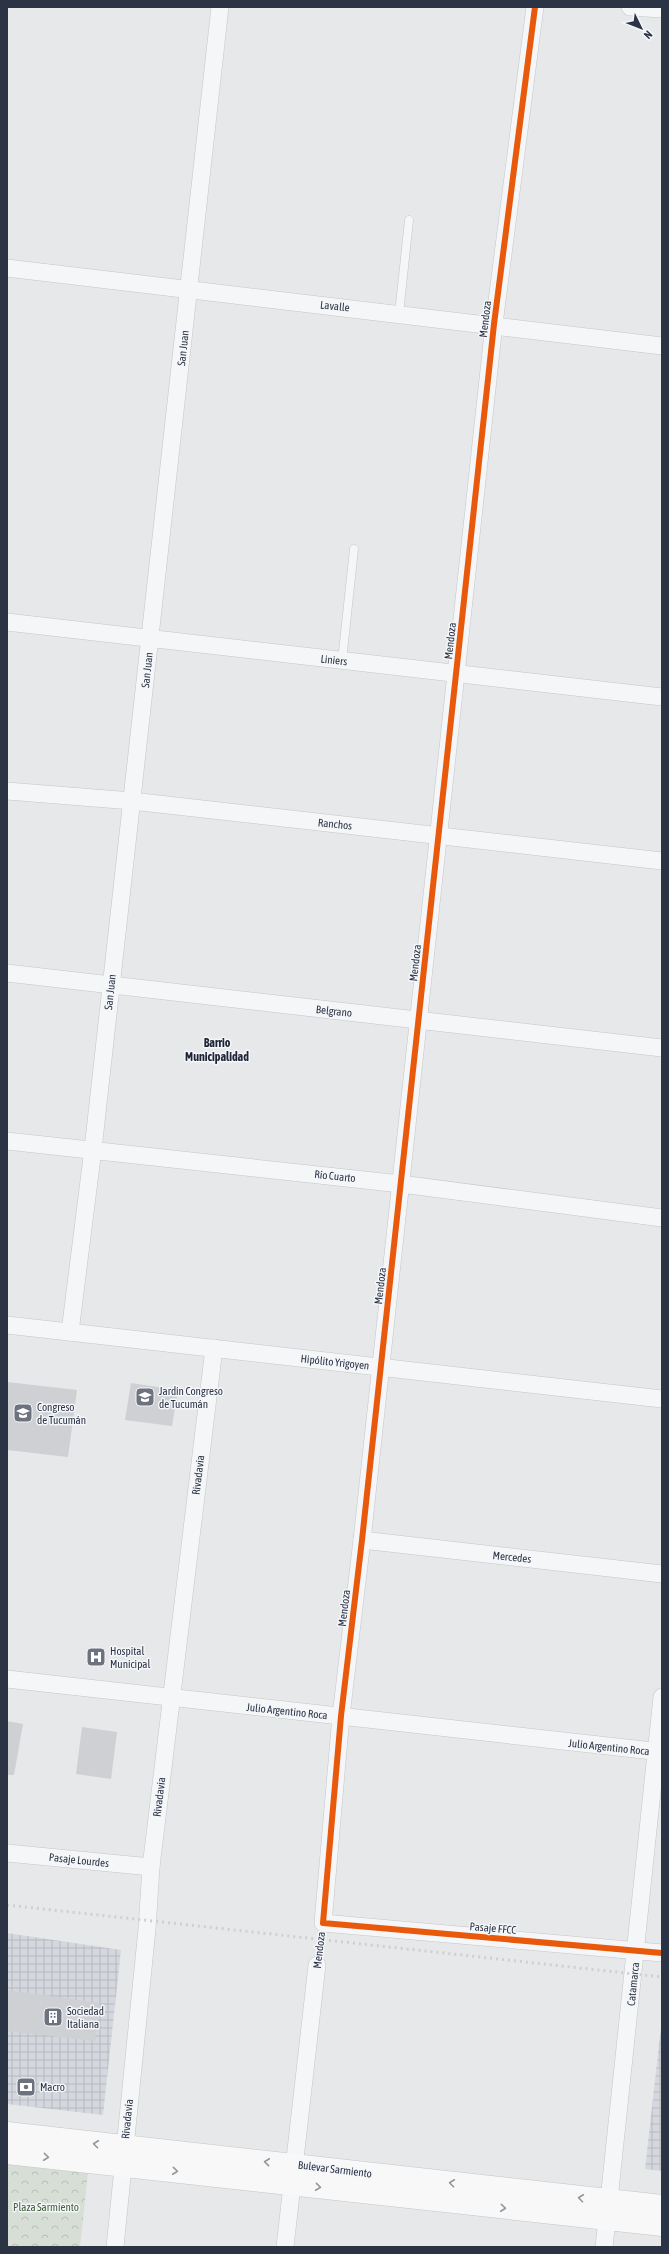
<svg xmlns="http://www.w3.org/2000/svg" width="669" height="2254" font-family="'Asap Condensed',sans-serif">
  <defs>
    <pattern id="industrial-grid" width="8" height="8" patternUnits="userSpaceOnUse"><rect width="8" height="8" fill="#d4d7dd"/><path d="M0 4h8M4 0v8" fill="none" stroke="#b6b9bf"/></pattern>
    <pattern id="park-crowns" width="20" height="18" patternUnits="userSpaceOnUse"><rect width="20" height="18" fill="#d6ded6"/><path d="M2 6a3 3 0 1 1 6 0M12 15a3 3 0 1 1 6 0" fill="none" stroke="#b8bfb9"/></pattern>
  </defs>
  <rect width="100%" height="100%" fill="#e6e8ea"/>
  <g fill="url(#industrial-grid)">
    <path d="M 7,1933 L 121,1950 L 103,2115 L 7,2104 Z"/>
    <path d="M 662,2019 L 662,2171 L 645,2169 Z"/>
  </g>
  <path fill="url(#park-crowns)" d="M 7,2163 L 88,2172 L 80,2247 L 7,2247 Z"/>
  <g fill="#ced0d3">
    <path d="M 7,1382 L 77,1390 L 68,1457 L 7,1450 Z"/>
    <path d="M 131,1383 L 178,1390 L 172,1426 L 125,1420 Z"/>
    <path d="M 7,1721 L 23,1724 L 14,1775 L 7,1775 Z"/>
    <path d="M 82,1727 L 117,1732 L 111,1779 L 76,1774 Z"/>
    <path d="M 7,1990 L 100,2003 L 95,2041 L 7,2031 Z"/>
  </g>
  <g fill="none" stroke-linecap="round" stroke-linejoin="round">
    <g stroke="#c4c6c8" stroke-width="9">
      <g id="service">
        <path d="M 399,314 L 409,220"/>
        <path d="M 342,661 L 354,549"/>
      </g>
    </g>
    <g stroke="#c4c6c8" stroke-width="18">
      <g id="minor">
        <path d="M 535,7 L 494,324 L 362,1540 L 341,1716 L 323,1923 L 662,1953"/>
        <path d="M 630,7 L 662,9"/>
        <path d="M 7,268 L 662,346"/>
        <path d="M 7,622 L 662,697"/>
        <path d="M 7,791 L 132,801 L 662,861"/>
        <path d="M 7,973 L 662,1048"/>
        <path d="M 7,1141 L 401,1184 L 662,1218"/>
        <path d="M 7,1325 L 662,1399"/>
        <path d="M 70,1332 L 93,1149 L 220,7"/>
        <path d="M 362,1540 L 662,1574"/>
        <path d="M 7,1679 L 662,1752"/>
        <path d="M 7,1853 L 151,1867"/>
        <path d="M 115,2247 L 147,1929 L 151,1867 L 214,1348"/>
        <path d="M 285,2247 L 317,1965"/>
        <path d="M 604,2247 L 662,1697"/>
      </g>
    </g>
    <g stroke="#c4c6c8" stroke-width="23">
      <g id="secondary">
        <path d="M 7,2133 L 662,2206"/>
        <path d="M 7,2153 L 662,2225"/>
      </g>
    </g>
    <path stroke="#c5c6ca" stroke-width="2.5" stroke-dasharray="3 3" stroke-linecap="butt" d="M 320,1949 L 321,1938"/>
    <use href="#service" stroke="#f5f6f7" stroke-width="8"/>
    <use href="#minor" stroke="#f5f6f7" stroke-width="17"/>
    <use href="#secondary" stroke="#f8f8f8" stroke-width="22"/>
    <path stroke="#cecfd2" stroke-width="3" stroke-dasharray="2 4" stroke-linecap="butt" d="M 7,1905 L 662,1977"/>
    <g stroke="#f4f6f9" stroke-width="8">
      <path id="cycleway" d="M 535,7 L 494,324 L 362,1540 L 341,1716 L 323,1923 L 662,1953"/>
    </g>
    <use href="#cycleway" stroke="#e8590c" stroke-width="6"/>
  </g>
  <defs><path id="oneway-chevron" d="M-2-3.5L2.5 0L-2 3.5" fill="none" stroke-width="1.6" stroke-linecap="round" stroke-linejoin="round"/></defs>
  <g stroke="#92969e">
    <use href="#oneway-chevron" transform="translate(96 2144) rotate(-173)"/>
    <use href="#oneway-chevron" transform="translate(46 2157) rotate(6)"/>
    <use href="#oneway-chevron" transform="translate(267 2162) rotate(-174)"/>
    <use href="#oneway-chevron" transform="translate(175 2171) rotate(6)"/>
    <use href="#oneway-chevron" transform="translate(452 2183) rotate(-173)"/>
    <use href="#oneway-chevron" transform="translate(318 2187) rotate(6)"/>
    <use href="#oneway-chevron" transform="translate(581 2198) rotate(-173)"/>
    <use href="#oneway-chevron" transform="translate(503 2208) rotate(6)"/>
  </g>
  <defs>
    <g id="school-square" transform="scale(1)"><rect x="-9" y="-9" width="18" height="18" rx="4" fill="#6c737f" stroke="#f4f6f9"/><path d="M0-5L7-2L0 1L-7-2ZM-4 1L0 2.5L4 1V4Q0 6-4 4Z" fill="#fff"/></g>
    <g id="hospital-square" transform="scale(1)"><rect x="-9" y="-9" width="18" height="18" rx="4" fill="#6c737f" stroke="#f4f6f9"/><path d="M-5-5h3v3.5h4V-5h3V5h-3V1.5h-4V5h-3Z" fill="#fff"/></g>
    <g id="building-square" transform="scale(1)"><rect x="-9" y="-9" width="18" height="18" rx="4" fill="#6c737f" stroke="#f4f6f9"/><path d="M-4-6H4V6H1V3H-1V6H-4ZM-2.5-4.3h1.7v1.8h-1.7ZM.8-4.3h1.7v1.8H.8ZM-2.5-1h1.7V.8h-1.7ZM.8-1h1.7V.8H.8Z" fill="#fff"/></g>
    <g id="bank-square" transform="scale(1)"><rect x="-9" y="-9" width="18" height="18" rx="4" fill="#6c737f" stroke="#f4f6f9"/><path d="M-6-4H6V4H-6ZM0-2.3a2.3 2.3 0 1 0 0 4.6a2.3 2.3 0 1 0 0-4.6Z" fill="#fff"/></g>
  </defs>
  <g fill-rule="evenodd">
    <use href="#school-square" x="145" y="1397"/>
    <use href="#school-square" x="23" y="1413"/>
    <use href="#hospital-square" x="96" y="1657"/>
    <use href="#building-square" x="53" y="2017"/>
    <use href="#bank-square" x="26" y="2087"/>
  </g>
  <g text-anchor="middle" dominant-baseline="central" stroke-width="3" stroke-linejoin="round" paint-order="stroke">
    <g font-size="11" fill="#2b3445" stroke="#f4f6f9">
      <text transform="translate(335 306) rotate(6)">Lavalle</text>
      <text transform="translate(485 319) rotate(-83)">Mendoza</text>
      <text transform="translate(183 348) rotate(-84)">San Juan</text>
      <text transform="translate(450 641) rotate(-84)">Mendoza</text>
      <text transform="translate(334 660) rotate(6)">Liniers</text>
      <text transform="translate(147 670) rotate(-84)">San Juan</text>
      <text transform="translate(335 824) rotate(6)">Ranchos</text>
      <text transform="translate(415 963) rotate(-84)">Mendoza</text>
      <text transform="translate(110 992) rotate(-84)">San Juan</text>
      <text transform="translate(334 1011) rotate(6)">Belgrano</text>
      <text transform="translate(335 1176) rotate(6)">Río Cuarto</text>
      <text transform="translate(380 1286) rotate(-84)">Mendoza</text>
      <text transform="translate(335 1362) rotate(6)">Hipólito Yrigoyen</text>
      <text transform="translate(198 1475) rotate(-83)">Rivadavia</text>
      <text transform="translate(512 1557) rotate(6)">Mercedes</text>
      <text transform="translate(344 1608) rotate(-83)">Mendoza</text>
      <text transform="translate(287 1711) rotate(6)">Julio Argentino Roca</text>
      <text transform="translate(609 1747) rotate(6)">Julio Argentino Roca</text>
      <text transform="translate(159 1797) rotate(-83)">Rivadavia</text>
      <text transform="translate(79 1860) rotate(6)">Pasaje Lourdes</text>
      <text transform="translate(493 1928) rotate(5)">Pasaje FFCC</text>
      <text transform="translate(319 1950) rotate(-83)">Mendoza</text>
      <text transform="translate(633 1984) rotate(-84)">Catamarca</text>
      <text transform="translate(127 2119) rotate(-84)">Rivadavia</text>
      <text transform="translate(335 2169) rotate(7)">Bulevar Sarmiento</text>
    </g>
    <g font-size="11" fill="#2b3445" stroke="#f4f6f9" text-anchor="start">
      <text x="159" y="1391">Jardín Congreso<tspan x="159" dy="13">de Tucumán</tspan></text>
      <text x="37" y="1407">Congreso<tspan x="37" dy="13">de Tucumán</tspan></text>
      <text x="110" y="1651">Hospital<tspan x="110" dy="13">Municipal</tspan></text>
      <text x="67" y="2011">Sociedad<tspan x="67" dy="13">Italiana</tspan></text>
      <text x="40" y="2087">Macro</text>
    </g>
    <g font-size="11" fill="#3f6138" stroke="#f4f6f9">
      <text x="46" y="2207">Plaza Sarmiento</text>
    </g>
    <g font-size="12" font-weight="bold" fill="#1d2536" stroke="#f4f6f9">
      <text x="217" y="1043">Barrio<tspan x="217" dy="14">Municipalidad</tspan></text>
    </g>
  </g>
  <rect width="669" height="2254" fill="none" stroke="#2b3445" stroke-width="16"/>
  <g transform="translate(641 28) rotate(133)" stroke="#f4f6f9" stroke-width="3" paint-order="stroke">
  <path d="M0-3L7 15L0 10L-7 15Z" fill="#2b3445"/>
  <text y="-6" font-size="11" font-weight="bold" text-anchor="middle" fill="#2b3445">N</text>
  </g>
</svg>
